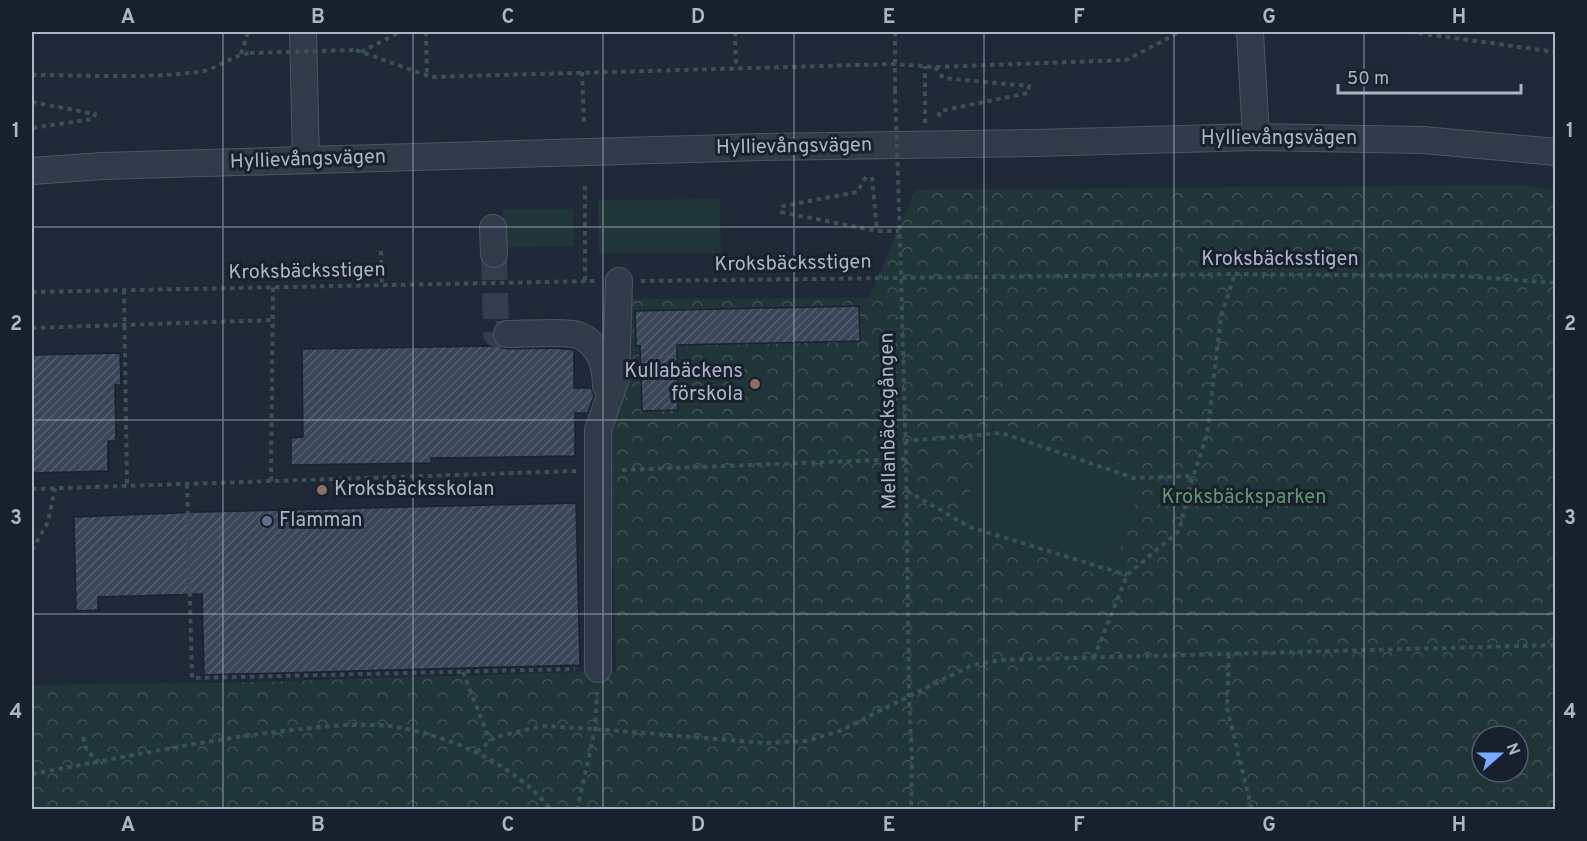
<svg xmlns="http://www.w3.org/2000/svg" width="1587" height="841" font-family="Overpass,sans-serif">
  <defs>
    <pattern id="park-crowns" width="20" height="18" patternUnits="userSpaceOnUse" patternTransform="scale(1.5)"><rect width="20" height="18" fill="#203538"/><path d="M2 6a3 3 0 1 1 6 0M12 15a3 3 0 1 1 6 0" fill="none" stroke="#3e5053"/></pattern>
    <pattern id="building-hatch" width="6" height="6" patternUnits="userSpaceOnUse" patternTransform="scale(1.5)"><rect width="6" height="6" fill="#394658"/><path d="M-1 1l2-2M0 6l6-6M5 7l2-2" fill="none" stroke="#535e6e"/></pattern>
  </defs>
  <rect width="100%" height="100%" fill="#1e2837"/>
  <path fill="url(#park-crowns)" fill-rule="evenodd" d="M 1525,185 L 1555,190 L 1555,809 L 32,809 L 32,685 L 218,683 L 616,671 L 607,299 L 869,298 L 915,190 ZM 1482,736 L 1518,736 L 1518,772 L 1482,772 Z"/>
  <g fill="#203538">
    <path d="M 720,199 L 721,253 L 599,253 L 598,200 Z"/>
    <path d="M 503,209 L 573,209 L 574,246 L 503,247 Z"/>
    <path d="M 995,421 L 1145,473 L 1110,579 L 957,528 Z"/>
  </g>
  <g fill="url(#building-hatch)" stroke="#19222e" stroke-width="1.5">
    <path d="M 859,306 L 860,341 L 677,345 L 678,410 L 642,411 L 640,346 L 636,346 L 635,311 Z"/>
    <path d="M 498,346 L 507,349 L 554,348 L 574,350 L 574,388 L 591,388 L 594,395 L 588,413 L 575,413 L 575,456 L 431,458 L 431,463 L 291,465 L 291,438 L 303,437 L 302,349 Z"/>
    <path d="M 120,353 L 121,385 L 115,385 L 116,441 L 108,441 L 108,471 L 32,473 L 32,355 Z"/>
    <path d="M 576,503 L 580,665 L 204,675 L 202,594 L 98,597 L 98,610 L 76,611 L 74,517 L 200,512 Z"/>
  </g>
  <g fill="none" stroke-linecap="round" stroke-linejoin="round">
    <path stroke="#333d4c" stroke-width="26" stroke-dasharray="26 13" stroke-linecap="butt" d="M 494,254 L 496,334 L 507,334"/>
    <g stroke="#4c5563" stroke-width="28">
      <g id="minor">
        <path d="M 303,32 L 306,160"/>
        <path d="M 1250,32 L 1256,137"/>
        <path d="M 32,171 L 102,166 L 762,147 L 1034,143 L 1256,137 L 1423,140 L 1556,152"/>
        <path d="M 493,228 L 494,254"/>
        <path d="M 507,334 C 523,334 566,331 578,335 C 599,343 606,366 606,386"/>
        <path d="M 598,669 L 598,430 L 616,378 L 619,281"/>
      </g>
    </g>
    <g stroke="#3a5153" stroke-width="4" stroke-dasharray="4.5 4.5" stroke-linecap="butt">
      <path d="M 426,32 L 427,75"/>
      <path d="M 735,32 L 736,68"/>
      <path d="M 895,32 L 895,90"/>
      <path d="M 1410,32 L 1556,52"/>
      <path d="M 356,50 L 431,77 L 895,64 L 935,67 L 1126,60 L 1180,32"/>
      <path d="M 361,52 L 400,32"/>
      <path d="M 241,54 L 248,32"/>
      <path d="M 935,67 L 943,78 L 1029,86 L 1028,93 L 940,111 L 938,120"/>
      <path d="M 582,72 L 584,125"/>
      <path d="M 32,75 C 86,75 145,79 198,72 C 217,70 231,55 250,53"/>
      <path d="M 32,102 L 95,114 L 93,119 L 32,128"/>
      <path d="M 925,123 L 925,66"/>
      <path d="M 866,177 L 857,192 L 783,206 L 781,212 L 877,231 L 899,231"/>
      <path d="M 872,177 L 877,231"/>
      <path d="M 585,186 L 585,281"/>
      <path d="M 899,207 L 906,459 L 909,695 L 912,760 L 911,810"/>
      <path d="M 381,251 L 382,285"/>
      <path d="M 641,281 L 1235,274 L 1463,276 L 1556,283"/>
      <path d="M 124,290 L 127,486"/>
      <path d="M 32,292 L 595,281"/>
      <path d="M 32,328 L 273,320"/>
      <path d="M 905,441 L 1002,433 L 1134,478 L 1193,476"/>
      <path d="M 622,470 L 906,459"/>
      <path d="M 271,481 L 273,287"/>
      <path d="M 187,484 L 192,678 L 575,669"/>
      <path d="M 32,489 L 576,471"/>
      <path d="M 907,491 L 970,527 L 1127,575"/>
      <path d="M 32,550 L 48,522 L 55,488"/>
      <path d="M 1229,654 L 1227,708 L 1252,810"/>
      <path d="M 1094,658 L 1127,575 L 1179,531 L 1191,483 L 1207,435 L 1221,316 L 1235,274"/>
      <path d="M 463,672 L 490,741"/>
      <path d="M 83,737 L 87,751 L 98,761"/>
      <path d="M 477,752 L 495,737 L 542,726 L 595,729 L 765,743 L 807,741 L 839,731 L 970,666 L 999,660 L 1556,645"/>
      <path d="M 32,774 C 115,759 199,741 283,731 C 322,727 363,721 402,728 C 455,738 517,766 551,810"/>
      <path d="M 577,810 L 595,729 L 597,692"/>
    </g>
    <use href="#minor" stroke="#313a48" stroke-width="26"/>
    <g stroke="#3a5153" stroke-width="4" stroke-dasharray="4.5 4.5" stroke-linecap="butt">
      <path d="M 250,53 L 356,50"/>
      <path d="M 895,90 L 899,207"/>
    </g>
  </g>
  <path fill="none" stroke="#abb5c5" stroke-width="1.5" stroke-opacity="0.55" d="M 223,32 L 223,810M 413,32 L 413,810M 603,32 L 603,810M 794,32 L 794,810M 984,32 L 984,810M 1174,32 L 1174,810M 1364,32 L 1364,810M 32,227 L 1556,227M 32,420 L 1556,420M 32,614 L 1556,614"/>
  <g fill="#8d6e63" stroke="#17202c" stroke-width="2">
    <circle cx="755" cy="384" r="6"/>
    <circle cx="322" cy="490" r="6"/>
  </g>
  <circle fill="#5c6f8a" stroke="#17202c" stroke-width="2" cx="267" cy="521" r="6"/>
  <g text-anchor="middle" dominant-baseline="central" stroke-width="6" stroke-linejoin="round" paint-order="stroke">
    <g font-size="20" fill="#abb5c5" stroke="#17202c">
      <text x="1279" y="139">Hyllievångsvägen</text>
      <text transform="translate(794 147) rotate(-1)">Hyllievångsvägen</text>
      <text transform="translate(308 160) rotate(-2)">Hyllievångsvägen</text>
      <text x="1280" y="260">Kroksbäcksstigen</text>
      <text transform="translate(793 264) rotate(-1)">Kroksbäcksstigen</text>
      <text transform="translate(307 272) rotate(-1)">Kroksbäcksstigen</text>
      <text transform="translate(889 421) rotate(-91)">Mellanbäcksgången</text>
    </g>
    <g font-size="20" fill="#abb5c5" stroke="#17202c" text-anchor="start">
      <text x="743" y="372" text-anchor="end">Kullabäckens<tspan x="743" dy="23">förskola</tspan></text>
      <text x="334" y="490">Kroksbäcksskolan</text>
      <text x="279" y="521">Flamman</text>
    </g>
    <g font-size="20" fill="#61976e" stroke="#17202c">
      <text x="1244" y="498">Kroksbäcksparken</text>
    </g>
  </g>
  <rect width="1587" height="841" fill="none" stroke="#17202c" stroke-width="66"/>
  <g transform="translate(1500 754) rotate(69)"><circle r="28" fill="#17202c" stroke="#525c69" stroke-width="1.5"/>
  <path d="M0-4.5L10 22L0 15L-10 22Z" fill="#76abff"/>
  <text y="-9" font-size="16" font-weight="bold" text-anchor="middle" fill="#abb5c5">N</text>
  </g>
  <path d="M1338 84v9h183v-9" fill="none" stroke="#abb5c5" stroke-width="3"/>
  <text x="1347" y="84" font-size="18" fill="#abb5c5" stroke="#17202c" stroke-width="4.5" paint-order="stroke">50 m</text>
  <rect x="33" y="33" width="1521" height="775" fill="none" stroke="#abb5c5" stroke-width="2"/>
  <g font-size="20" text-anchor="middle" font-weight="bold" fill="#abb5c5">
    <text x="128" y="23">A</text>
    <text x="318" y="23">B</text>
    <text x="508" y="23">C</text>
    <text x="698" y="23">D</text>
    <text x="889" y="23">E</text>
    <text x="1079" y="23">F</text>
    <text x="1269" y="23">G</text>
    <text x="1459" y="23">H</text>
    <text x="16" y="137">1</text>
    <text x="1570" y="137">1</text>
    <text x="16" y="330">2</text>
    <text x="1570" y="330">2</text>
    <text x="16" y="524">3</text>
    <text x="1570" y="524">3</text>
    <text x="16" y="718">4</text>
    <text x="1570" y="718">4</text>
    <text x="128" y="831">A</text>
    <text x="318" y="831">B</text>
    <text x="508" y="831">C</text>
    <text x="698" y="831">D</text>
    <text x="889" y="831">E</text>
    <text x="1079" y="831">F</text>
    <text x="1269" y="831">G</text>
    <text x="1459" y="831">H</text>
  </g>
</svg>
